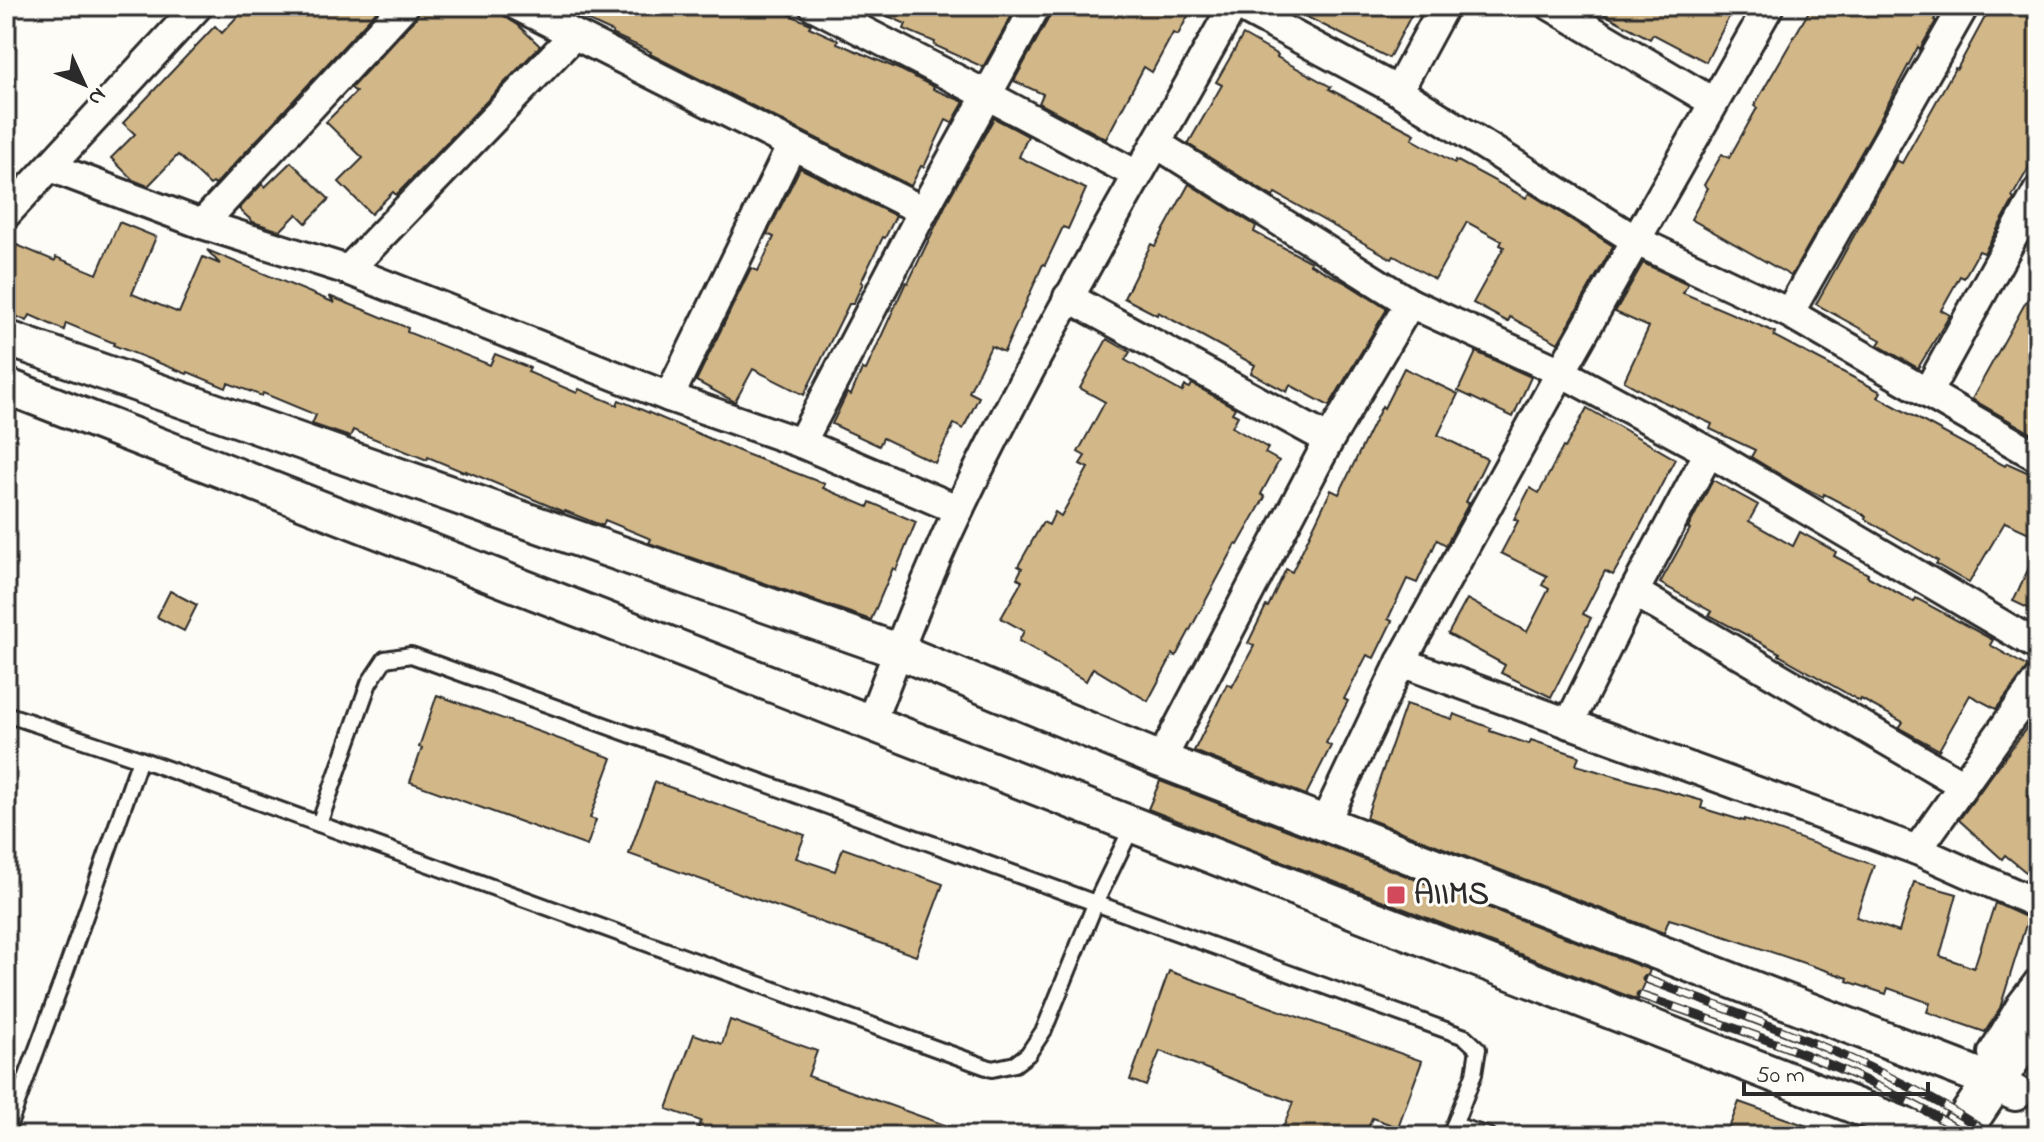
<svg xmlns="http://www.w3.org/2000/svg" width="2044" height="1142" font-family="'Indie Flower',sans-serif">
  <rect width="100%" height="100%" fill="#fdfcf7"/>
  <filter id="ink" filterUnits="userSpaceOnUse"><feTurbulence type="fractalNoise" baseFrequency=".0125" numOctaves="2"/><feDisplacementMap in="SourceGraphic" scale="16" xChannelSelector="R" yChannelSelector="G"/><feConvolveMatrix kernelMatrix="1 2 1 2 8 2 1 2 1" color-interpolation-filters="sRGB"/></filter>
  <g filter="url(#ink)">
    <g fill="#d2b788" stroke="#2b2b2b" stroke-width="2">
      <path d="M 247,6 L 381,6 L 215,185 L 213,183 L 210,185 L 178,155 L 148,186 L 133,180 L 111,158 L 135,134 L 123,123 L 215,26 L 222,33 Z"/>
      <path d="M 421,6 L 499,6 L 504,16 L 518,25 L 540,46 L 396,195 L 393,192 L 371,214 L 339,182 L 363,158 L 326,122 L 356,92 L 351,88 L 416,18 Z"/>
      <path d="M 556,6 L 653,6 L 671,14 L 675,6 L 769,6 L 811,24 L 809,27 L 838,40 L 837,43 L 903,71 L 934,87 L 933,89 L 964,102 L 952,123 L 946,120 L 924,167 L 921,166 L 911,186 L 650,54 L 651,52 L 612,34 L 613,32 Z"/>
      <path d="M 865,6 L 1017,6 L 983,67 L 934,45 L 935,42 L 904,29 L 906,24 Z"/>
      <path d="M 1053,6 L 1193,6 L 1178,35 L 1173,33 L 1152,72 L 1144,67 L 1106,139 L 1039,103 L 1043,94 L 1014,81 L 1051,14 Z"/>
      <path d="M 1285,6 L 1416,6 L 1389,58 Z"/>
      <path d="M 1589,6 L 1708,6 L 1729,17 L 1706,62 L 1653,34 L 1650,39 Z"/>
      <path d="M 1812,6 L 1941,6 L 1934,20 L 1936,21 L 1920,49 L 1918,47 L 1873,132 L 1791,276 L 1691,219 L 1708,188 L 1704,185 L 1722,154 L 1729,158 L 1757,108 L 1754,106 Z"/>
      <path d="M 1991,6 L 2038,6 L 2038,152 L 2012,197 L 2014,199 L 1984,253 L 1979,251 L 1964,278 L 1960,276 L 1941,310 L 1950,315 L 1918,368 L 1878,345 L 1881,340 L 1816,304 L 1896,160 L 1902,163 L 1955,68 L 1957,69 Z"/>
      <path d="M 1243,35 L 1278,55 L 1277,57 L 1331,87 L 1329,89 L 1415,134 L 1412,139 L 1455,163 L 1456,160 L 1526,198 L 1529,193 L 1613,246 L 1558,343 L 1510,317 L 1508,322 L 1473,303 L 1504,247 L 1500,245 L 1502,241 L 1467,222 L 1435,279 L 1394,256 L 1392,259 L 1275,193 L 1273,197 L 1188,144 L 1222,85 L 1216,82 Z"/>
      <path d="M 994,118 L 1028,136 L 1019,157 L 1086,189 L 1068,229 L 1063,227 L 1045,265 L 1043,264 L 1004,352 L 991,346 L 969,392 L 979,397 L 963,429 L 954,424 L 935,463 L 883,438 L 879,446 L 832,424 L 847,393 L 851,395 L 862,369 L 866,370 L 906,282 L 908,283 L 948,200 Z"/>
      <path d="M 291,162 L 329,199 L 306,223 L 297,214 L 280,231 L 253,222 L 239,209 L 262,184 L 265,187 Z"/>
      <path d="M 800,168 L 896,216 L 885,238 L 883,237 L 861,282 L 863,283 L 853,304 L 849,304 L 804,395 L 753,369 L 735,402 L 696,381 L 751,268 L 758,271 L 774,237 L 767,234 Z"/>
      <path d="M 1189,184 L 1256,226 L 1254,232 L 1311,262 L 1310,264 L 1346,283 L 1387,309 L 1329,406 L 1290,385 L 1287,392 L 1251,373 L 1255,365 L 1158,312 L 1157,315 L 1124,298 L 1151,244 L 1155,246 Z"/>
      <path d="M 119,222 L 156,237 L 132,294 L 179,313 L 203,257 L 220,264 L 207,250 L 335,303 L 329,296 L 372,313 L 408,328 L 407,332 L 490,365 L 495,354 L 530,368 L 528,372 L 577,393 L 579,389 L 617,405 L 619,400 L 746,454 L 825,484 L 823,488 L 868,507 L 870,502 L 916,522 L 896,570 L 893,568 L 871,620 L 649,543 L 651,539 L 605,520 L 603,526 L 565,511 L 564,512 L 466,471 L 466,473 L 428,457 L 427,460 L 353,430 L 350,437 L 312,424 L 316,415 L 263,393 L 262,396 L 228,383 L 226,388 L 188,372 L 187,374 L 113,345 L 114,343 L 66,323 L 64,330 L 30,315 L 27,321 L 6,312 L 6,271 L 17,245 L 55,261 L 56,257 L 97,274 Z"/>
      <path d="M 1643,263 L 1688,284 L 1683,293 L 1775,332 L 1774,336 L 1881,392 L 1878,397 L 2005,466 L 2007,463 L 2038,477 L 2038,537 L 2005,522 L 1969,583 L 1936,564 L 1938,561 L 1865,519 L 1866,516 L 1824,494 L 1823,497 L 1796,484 L 1751,457 L 1755,450 L 1710,429 L 1712,424 L 1651,396 L 1624,381 L 1649,327 L 1615,312 Z"/>
      <path d="M 2038,280 L 2038,437 L 1972,399 Z"/>
      <path d="M 1107,339 L 1130,352 L 1125,360 L 1182,392 L 1185,386 L 1190,388 L 1192,384 L 1235,408 L 1232,413 L 1238,416 L 1232,427 L 1268,448 L 1265,453 L 1279,461 L 1261,494 L 1265,497 L 1238,545 L 1236,544 L 1176,656 L 1173,654 L 1148,701 L 1093,668 L 1086,681 L 1043,656 L 1044,655 L 1019,641 L 1024,631 L 1001,618 L 1022,581 L 1017,578 L 1022,568 L 1018,566 L 1043,522 L 1049,525 L 1055,512 L 1061,516 L 1088,468 L 1080,464 L 1085,456 L 1078,452 L 1105,402 L 1080,388 Z"/>
      <path d="M 1476,352 L 1531,377 L 1513,417 L 1458,391 Z"/>
      <path d="M 1404,368 L 1458,394 L 1438,435 L 1487,459 L 1466,502 L 1469,503 L 1446,545 L 1437,540 L 1417,583 L 1407,579 L 1388,619 L 1392,621 L 1374,658 L 1367,655 L 1344,699 L 1348,701 L 1326,743 L 1331,746 L 1306,795 L 1194,751 L 1227,684 L 1232,687 L 1254,646 L 1248,643 L 1266,606 L 1268,607 L 1286,569 L 1292,572 L 1331,490 L 1339,494 L 1382,406 L 1384,408 Z"/>
      <path d="M 1587,408 L 1675,459 L 1634,538 L 1613,575 L 1605,571 L 1583,614 L 1591,618 L 1551,697 L 1501,673 L 1505,665 L 1448,634 L 1467,599 L 1527,632 L 1549,589 L 1542,585 L 1547,576 L 1501,553 L 1518,521 L 1514,519 L 1530,488 L 1539,493 L 1563,447 L 1565,448 Z"/>
      <path d="M 1713,480 L 1758,505 L 1749,521 L 1793,546 L 1800,532 L 1836,552 L 1834,556 L 1868,574 L 1867,576 L 1914,602 L 1916,598 L 1993,640 L 1990,645 L 2028,667 L 1996,709 L 1970,695 L 1939,750 L 1899,728 L 1903,722 L 1861,699 L 1860,701 L 1779,655 L 1780,653 L 1709,615 L 1712,612 L 1660,583 L 1690,529 L 1688,528 Z"/>
      <path d="M 2038,549 L 2038,613 L 2013,601 Z"/>
      <path d="M 170,591 L 197,605 L 184,631 L 157,617 Z"/>
      <path d="M 437,695 L 612,758 L 590,818 L 596,820 L 587,846 L 410,782 L 422,748 L 419,747 Z"/>
      <path d="M 1406,704 L 1452,719 L 1454,714 L 1491,728 L 1490,731 L 1529,744 L 1531,740 L 1579,756 L 1576,765 L 1703,801 L 1701,808 L 1744,821 L 1745,819 L 1874,865 L 1856,917 L 1899,932 L 1914,882 L 1957,894 L 1940,956 L 1974,968 L 1995,903 L 2028,918 L 2000,1008 L 1985,1032 L 1927,1012 L 1930,1003 L 1888,988 L 1886,994 L 1847,981 L 1848,978 L 1706,930 L 1669,919 L 1664,933 L 1366,818 Z"/>
      <path d="M 2035,713 L 2038,714 L 2038,882 L 2005,855 L 2002,859 L 1959,820 L 2027,727 L 2026,726 Z"/>
      <path d="M 1160,781 L 1650,970 L 1638,1000 L 1148,809 Z"/>
      <path d="M 655,782 L 805,835 L 796,858 L 835,871 L 843,848 L 943,884 L 916,956 L 629,854 Z"/>
      <path d="M 1169,971 L 1422,1061 L 1398,1127 L 1372,1118 L 1365,1136 L 1280,1136 L 1293,1102 L 1160,1051 L 1146,1086 L 1130,1080 Z"/>
      <path d="M 730,1020 L 817,1051 L 808,1076 L 967,1133 L 967,1136 L 695,1136 L 701,1121 L 667,1109 L 694,1034 L 722,1044 Z"/>
      <path d="M 1739,1102 L 1827,1133 L 1827,1136 L 1726,1136 Z"/>
    </g>
    <g fill="none" stroke-linecap="round" stroke-linejoin="round">
      <g stroke="#2b2b2b" stroke-width="20">
        <g id="service">
          <path d="M 6,714 L 140,759 L 992,1069 L 1015,1064 L 1028,1054 L 1044,1030 L 1096,902 L 1133,825"/>
          <path d="M 319,824 L 369,683 L 385,659 L 411,655 L 1465,1037 L 1478,1049 L 1474,1074 L 1450,1136"/>
          <path d="M 1454,1125 L 1489,1136"/>
          <path d="M 6,1133 L 64,976 L 140,759"/>
        </g>
      </g>
      <g stroke="#2b2b2b" stroke-width="34">
        <g id="minor">
          <path d="M 518,6 L 923,211"/>
          <path d="M 814,6 L 987,95 L 1137,175"/>
          <path d="M 1239,6 L 1398,91 L 1637,241 L 1789,313 L 2038,457"/>
          <path d="M 1551,6 L 1713,102"/>
          <path d="M 1398,91 L 1444,6"/>
          <path d="M 1157,144 L 1410,303 L 1561,372 L 1709,452 L 2038,646"/>
          <path d="M 50,167 L 202,224 L 348,270 L 669,397 L 801,443 L 959,510"/>
          <path d="M 6,214 L 198,6"/>
          <path d="M 202,224 L 404,6"/>
          <path d="M 348,270 L 573,36"/>
          <path d="M 1068,297 L 1329,440"/>
          <path d="M 1789,313 L 1964,6"/>
          <path d="M 1927,393 L 2038,191"/>
          <path d="M 669,397 L 792,145"/>
          <path d="M 801,443 L 923,211 L 1036,6"/>
          <path d="M 1634,592 L 1963,785"/>
          <path d="M 1401,662 L 1917,850 L 2038,904"/>
          <path d="M 871,722 C 898,651 926,578 959,509 C 1042,336 1141,173 1233,6"/>
          <path d="M 1569,724 L 1634,592 L 1709,452"/>
          <path d="M 1161,760 L 1329,440 L 1410,303"/>
          <path d="M 1325,822 L 1401,662 L 1561,372 L 1769,6"/>
          <path d="M 1917,850 L 2038,680"/>
          <path d="M 1993,1053 L 2022,1004 L 2038,983"/>
        </g>
      </g>
      <g stroke="#2b2b2b" stroke-width="40">
        <g id="tertiary">
          <path d="M 6,338 L 898,651 L 1161,760 L 1979,1076 L 2015,1093"/>
          <path d="M 6,386 L 1932,1136"/>
        </g>
      </g>
      <g stroke="#2b2b2b" stroke-width="46">
        <path id="secondary" d="M 1957,1136 L 2020,1043 L 2038,1022"/>
      </g>
      <use href="#service" stroke="#fdfcf7" stroke-width="14"/>
      <use href="#minor" stroke="#fdfcf7" stroke-width="28"/>
      <use href="#tertiary" stroke="#fdfcf7" stroke-width="34"/>
      <use href="#secondary" stroke="#fdfcf7" stroke-width="40"/>
      <g stroke="#2b2b2b" stroke-width="9">
        <g id="rail">
          <path d="M 1646,979 C 1765,1024 1887,1064 1992,1136"/>
          <path d="M 1640,995 C 1722,1024 1804,1050 1881,1088 C 1911,1103 1940,1117 1967,1136"/>
        </g>
      </g>
      <use href="#rail" stroke="#fdfcf7" stroke-width="6" stroke-dasharray="18" stroke-linecap="butt"/>
    </g>
  </g>
  <rect fill="#d1495b" stroke="#fdfcf7" stroke-width="3" x="1386" y="885" width="20" height="20" rx="4"/>
  <g text-anchor="middle" dominant-baseline="central" stroke-width="6" stroke-linejoin="round" paint-order="stroke">
    <g font-size="32" font-weight="bold" fill="#2b2b2b" stroke="#fdfcf7" text-anchor="start">
      <text x="1414" y="895">AIIMS</text>
    </g>
  </g>
  <rect width="2044" height="1142" fill="none" stroke="#fdfcf7" stroke-width="32"/>
  <rect x="16" y="16" width="2012" height="1110" fill="none" stroke="#2b2b2b" stroke-width="3" filter="url(#ink)"/>
  <g transform="translate(84 84) rotate(134)" stroke="#fdfcf7" stroke-width="6" paint-order="stroke">
  <path d="M0-6L14 30L0 20L-14 30Z" fill="#2b2b2b"/>
  <text y="-12" font-size="22" font-weight="bold" text-anchor="middle" fill="#2b2b2b">N</text>
  </g>
  <path d="M1744 1082v12h184v-12" fill="none" stroke="#2b2b2b" stroke-width="4"/>
  <text x="1756" y="1082" font-size="24" fill="#2b2b2b" stroke="#fdfcf7" stroke-width="6" paint-order="stroke">50 m</text>
</svg>
